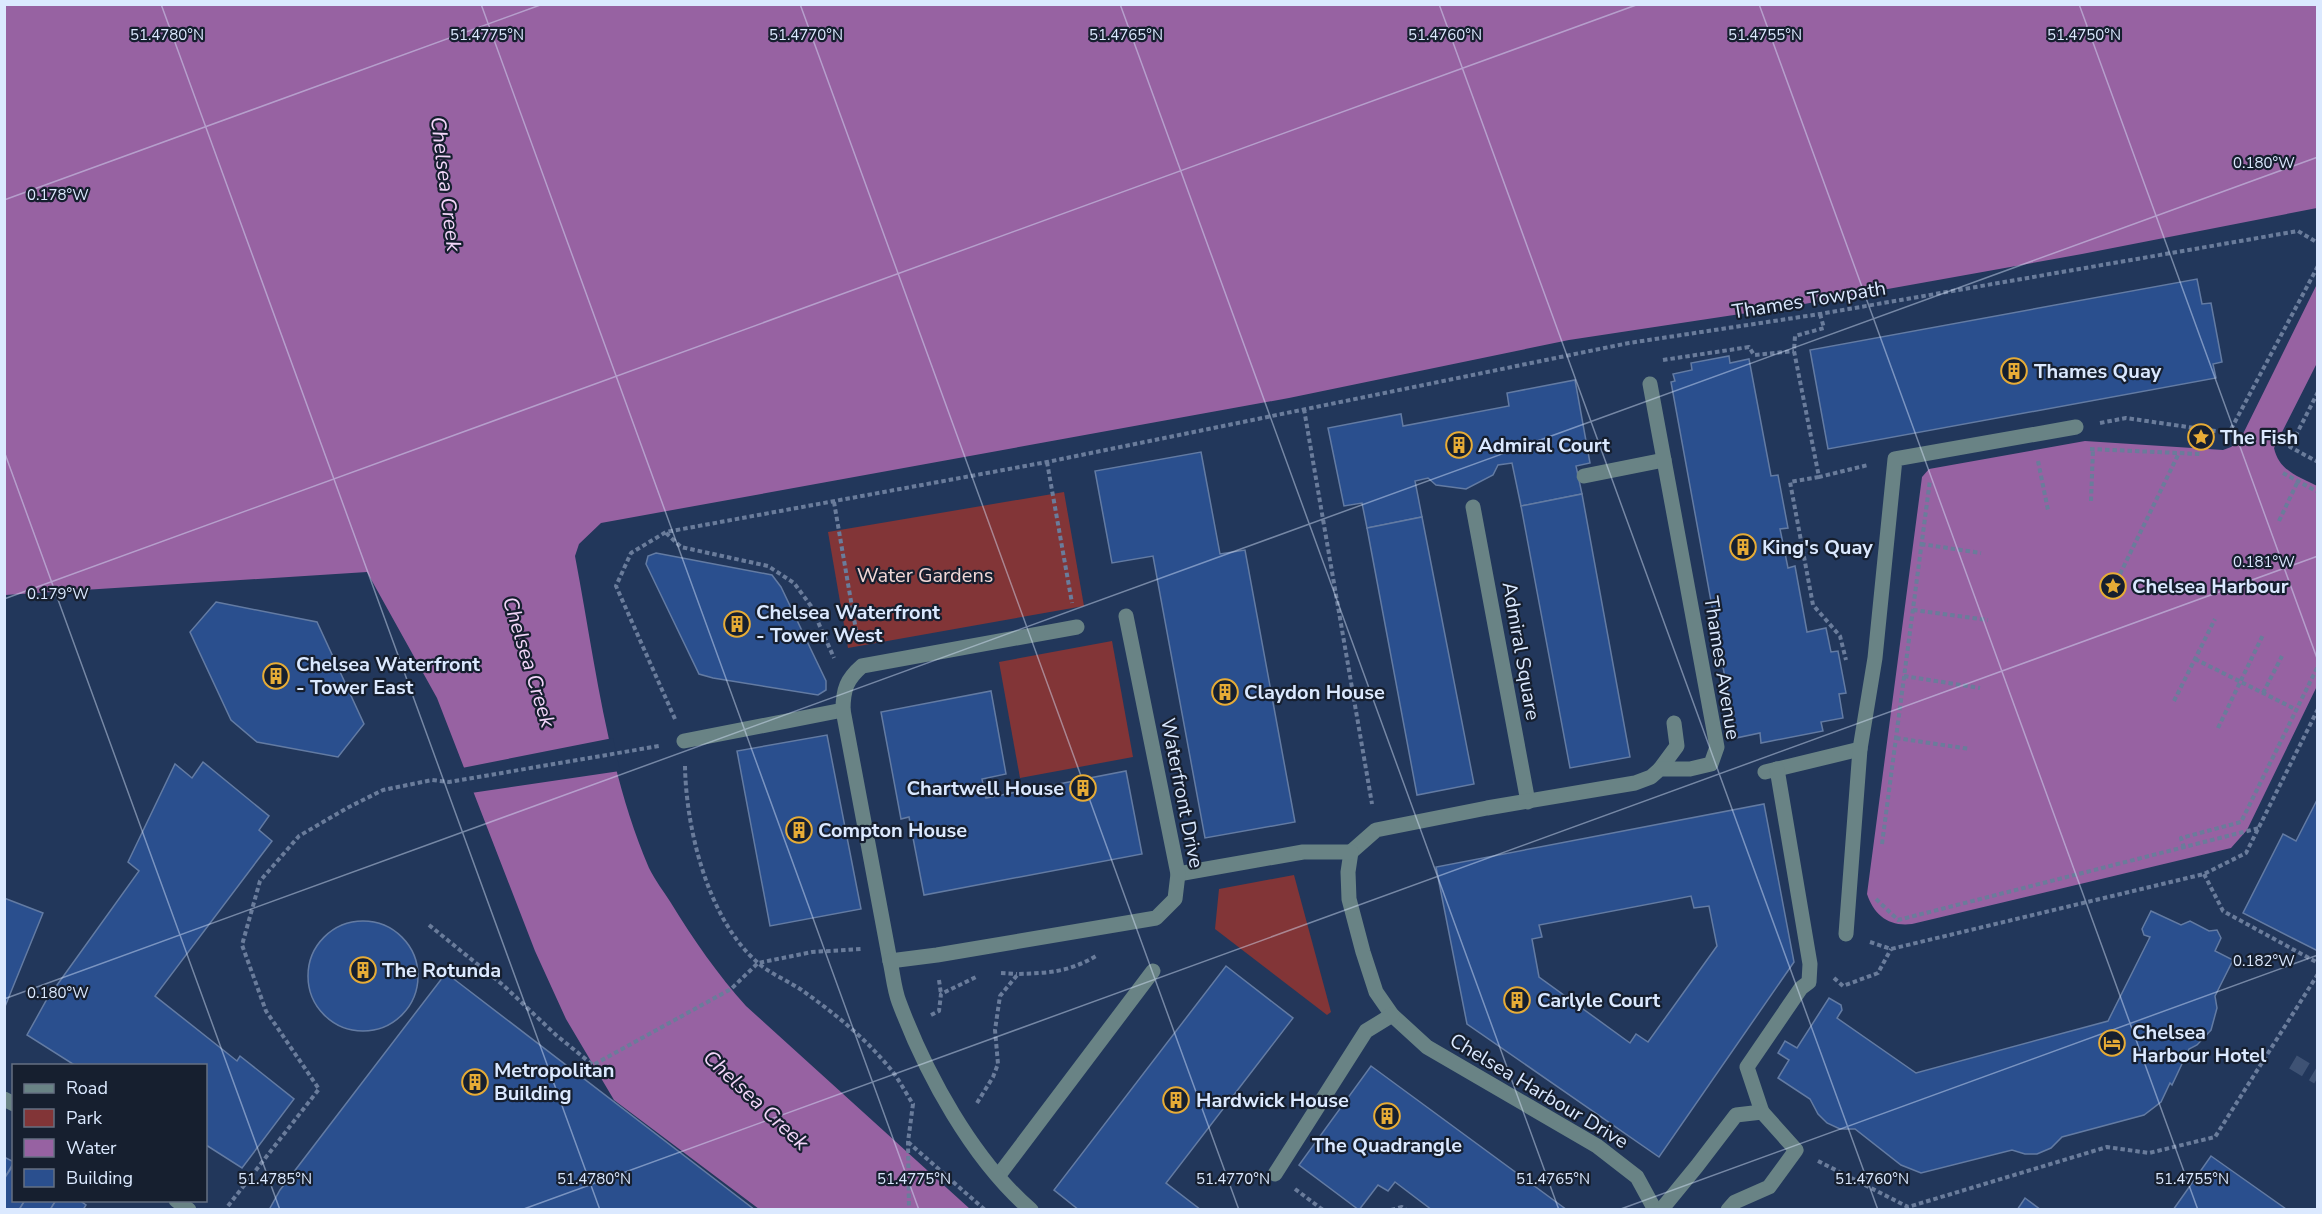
<svg xmlns="http://www.w3.org/2000/svg" width="2322" height="1214" font-family="'Nunito Sans',sans-serif">
  <rect width="100%" height="100%" fill="#22375b"/>
  <g fill="#823537">
    <path d="M 1064,492 L 1084,606 L 848,648 L 828,532 Z"/>
    <path d="M 1112,641 L 1133,757 L 1020,778 L 999,662 Z"/>
    <path d="M 1294,875 L 1331,1012 L 1327,1015 L 1215,929 L 1219,889 Z"/>
  </g>
  <g fill="#9762a2">
    <path d="M 5,5 L 2317,5 L 2317,208 L 2082,254 L 1793,306 L 1569,340 L 1289,398 L 601,523 L 579,544 L 575,556 C 595,661 607,770 649,868 C 655,880 664,892 671,903 C 693,939 718,975 746,1006 L 970,1209 L 759,1209 L 614,1100 L 566,1019 L 535,951 L 437,698 L 367,572 L 5,595 Z"/>
    <path d="M 2317,284 L 2317,363 L 2274,448 C 2279,471 2298,476 2317,486 L 2317,686 L 2247,830 L 2231,848 L 1912,924 C 1889,927 1874,915 1867,894 L 1922,477 L 1929,469 L 2085,441 L 2223,450 L 2231,447 L 2240,440 Z"/>
  </g>
  <path fill="#22375b" d="M 613,738 L 620,771 L 471,793 L 462,768 Z"/>
  <g fill="#2a4f8e" stroke="#637ba3" stroke-width="1.5" fill-rule="evenodd">
    <path d="M 2197,279 L 2202,304 L 2211,303 L 2222,362 L 2213,364 L 2216,378 L 1828,449 L 1810,350 Z"/>
    <path d="M 1729,356 L 1730,363 L 1749,359 L 1771,476 L 1778,475 L 1788,528 L 1780,529 L 1788,568 L 1795,566 L 1807,632 L 1826,628 L 1831,652 L 1838,651 L 1846,693 L 1839,694 L 1843,718 L 1821,722 L 1823,731 L 1761,743 L 1760,733 L 1736,738 L 1671,382 L 1675,381 L 1673,374 L 1692,370 L 1691,363 Z"/>
    <path d="M 1575,380 L 1590,463 L 1576,466 L 1582,494 L 1521,506 L 1512,463 L 1498,465 L 1493,475 L 1466,489 L 1436,485 L 1428,478 L 1415,481 L 1422,517 L 1367,528 L 1362,503 L 1344,506 L 1328,428 L 1401,414 L 1403,426 L 1509,406 L 1507,393 Z"/>
    <path d="M 1201,452 L 1220,554 L 1245,550 L 1295,822 L 1205,838 L 1153,556 L 1112,563 L 1095,471 Z"/>
    <path d="M 1582,494 L 1630,757 L 1570,768 L 1521,506 Z"/>
    <path d="M 1422,517 L 1474,784 L 1417,795 L 1367,528 Z"/>
    <path d="M 656,553 L 772,575 L 781,587 L 826,681 L 826,690 L 818,695 L 713,678 L 699,674 L 646,564 L 648,556 Z"/>
    <path d="M 216,602 L 317,622 L 364,724 L 338,757 L 257,742 L 231,720 L 190,632 Z"/>
    <path d="M 991,691 L 1006,774 L 982,779 L 986,798 L 1126,771 L 1142,854 L 924,895 L 909,817 L 901,819 L 881,712 Z"/>
    <path d="M 827,735 L 861,909 L 770,926 L 737,751 Z"/>
    <path d="M 203,762 L 269,816 L 259,830 L 272,841 L 155,996 L 237,1061 L 240,1056 L 294,1099 L 242,1168 L 206,1145 L 206,1066 L 76,1066 L 27,1035 L 47,999 L 139,871 L 128,862 L 175,764 L 192,778 Z"/>
    <path d="M 2318,798 L 2318,951 L 2243,913 L 2283,834 L 2296,841 Z"/>
    <path d="M 1764,804 L 1794,962 L 1659,1157 L 1467,1024 L 1436,867 ZM 1691,896 L 1694,908 L 1709,906 L 1717,946 L 1648,1042 L 1636,1034 L 1630,1043 L 1539,977 L 1532,939 L 1542,937 L 1539,925 Z"/>
    <path d="M 4,898 L 43,913 L 4,1009 Z"/>
    <path d="M 2151,911 L 2181,925 L 2190,921 L 2209,931 L 2217,930 L 2221,938 L 2215,951 L 2233,960 L 2215,996 L 2217,1008 L 2211,1030 L 2197,1045 L 2189,1049 L 2172,1085 L 2170,1083 L 2161,1102 L 2144,1115 L 2062,1137 L 2051,1148 L 2037,1154 L 2025,1154 L 2012,1150 L 1921,1173 L 1901,1165 L 1855,1129 L 1840,1129 L 1827,1123 L 1818,1114 L 1810,1099 L 1778,1078 L 1789,1060 L 1778,1053 L 1785,1041 L 1797,1048 L 1829,998 L 1841,1005 L 1842,1010 L 1837,1018 L 1916,1073 L 2108,1021 L 2150,937 L 2144,935 L 2142,929 Z"/>
    <circle cx="363" cy="976" r="55"/>
    <path d="M 1226,966 L 1293,1018 L 1166,1183 L 1201,1210 L 1079,1210 L 1054,1190 Z"/>
    <path d="M 446,973 L 755,1210 L 269,1210 L 280,1190 Z"/>
    <path d="M 1371,1066 L 1567,1210 L 1432,1210 L 1395,1182 L 1388,1191 L 1378,1185 L 1359,1210 L 1299,1165 Z"/>
    <path d="M 2211,1156 L 2286,1209 L 2173,1210 Z"/>
    <path d="M 4,1157 L 14,1162 L 4,1179 Z"/>
    <path d="M 14,1164 L 14,1200 L 25,1200 L 19,1210 L 4,1210 L 4,1179 Z"/>
    <path d="M 2025,1198 L 2041,1210 L 2017,1210 Z"/>
    <path d="M 25,1200 L 56,1200 L 50,1210 L 19,1210 Z"/>
    <path d="M 56,1200 L 79,1200 L 86,1205 L 83,1210 L 50,1210 Z"/>
  </g>
  <g fill="none" stroke-linecap="round" stroke-linejoin="round">
    <path stroke="#3e5274" stroke-width="15" stroke-dasharray="15 8" stroke-linecap="butt" d="M 2293,1062 L 2318,1077"/>
    <g stroke="#6a7c9b" stroke-width="4" stroke-dasharray="4.5 3" stroke-linecap="butt">
      <path d="M 1820,314 L 1824,328 L 1795,336 L 1794,351 L 1819,477 L 1868,465"/>
      <path d="M 1663,360 L 1749,347 L 1754,355 L 1794,351"/>
      <path d="M 2318,392 L 2290,447 L 2318,462"/>
      <path d="M 1304,409 L 1372,804"/>
      <path d="M 2100,423 L 2126,418 L 2229,433 L 2318,266"/>
      <path d="M 2090,449 L 2200,454"/>
      <path d="M 2038,461 L 2048,510"/>
      <path d="M 1047,462 L 1072,603"/>
      <path d="M 2283,473 L 2318,492"/>
      <path d="M 1819,477 L 1790,482 L 1813,605 L 1840,636 L 1846,660"/>
      <path d="M 2091,501 L 2093,449"/>
      <path d="M 834,502 L 858,642"/>
      <path d="M 2279,521 L 2298,481"/>
      <path d="M 666,533 L 681,547 L 768,566 L 794,583 L 811,606 L 834,658"/>
      <path d="M 1921,544 L 1981,553"/>
      <path d="M 2120,574 L 2179,453"/>
      <path d="M 1913,610 L 1988,620"/>
      <path d="M 2195,659 L 2295,709"/>
      <path d="M 1904,676 L 1980,688"/>
      <path d="M 2263,693 L 2282,656"/>
      <path d="M 2174,701 L 2215,619"/>
      <path d="M 675,719 L 616,586 L 631,553 L 666,532 L 1047,462 L 1629,343 L 1820,314 L 2298,231 L 2318,243"/>
      <path d="M 2218,728 L 2263,635"/>
      <path d="M 1896,738 L 1970,749"/>
      <path d="M 685,766 C 686,829 708,919 757,962 C 770,974 789,981 803,991 C 834,1013 864,1037 888,1066 C 898,1077 905,1092 913,1104 L 908,1142 L 909,1210"/>
      <path d="M 1882,844 L 1930,480"/>
      <path d="M 2184,848 L 2181,838 L 2241,822 L 2318,666"/>
      <path d="M 2204,874 L 2223,911 L 2318,963"/>
      <path d="M 1876,899 L 1898,920 L 2259,828"/>
      <path d="M 429,925 L 503,985 L 556,1035 L 593,1065 L 731,989 L 758,963 L 812,952 L 862,949"/>
      <path d="M 1870,942 L 1891,949 L 2204,874 L 2246,853 L 2318,709"/>
      <path d="M 1001,973 L 1017,974"/>
      <path d="M 1834,978 L 1843,986 L 1878,973 L 1891,949"/>
      <path d="M 939,980 L 941,994"/>
      <path d="M 931,1015 L 939,1011 L 941,994 L 976,977"/>
      <path d="M 977,1103 L 993,1077 L 998,1064 L 995,1030 L 1000,996 L 1018,974 C 1049,973 1069,972 1096,956"/>
      <path d="M 908,1142 L 985,1210"/>
      <path d="M 1818,1161 L 1908,1207 L 2107,1147 L 2149,1153 L 2215,1137 L 2318,974"/>
      <path d="M 1295,1189 L 1323,1210"/>
      <path d="M 228,1206 L 319,1089 L 266,1011 L 242,945 L 260,881 L 299,836 L 349,807 L 383,790 L 432,780 L 449,782 L 659,746"/>
      <path d="M 1391,1210 L 1402,1207 L 1406,1210"/>
    </g>
    <g stroke="#698385" stroke-width="15">
      <path d="M 1584,476 L 1664,460"/>
      <path d="M 1473,507 L 1528,802"/>
      <path d="M 684,741 L 843,710"/>
      <path d="M 1660,769 L 1677,746 L 1674,723"/>
      <path d="M 1765,772 L 1860,749"/>
      <path d="M 1351,852 L 1376,830 L 1487,808 L 1635,783 L 1651,777 L 1660,769 L 1690,769 L 1711,764 L 1717,747 L 1650,384"/>
      <path d="M 1351,852 L 1348,872 L 1349,899 L 1363,952 L 1376,992 L 1392,1015 L 1427,1047 L 1597,1146 L 1637,1177 L 1655,1210"/>
      <path d="M 1178,874 L 1303,852 L 1351,852"/>
      <path d="M 1846,934 L 1860,749 L 1875,658 L 1895,459 L 2076,427"/>
      <path d="M 890,961 L 843,710 C 843,689 847,679 862,666 L 1077,627"/>
      <path d="M 4,1099 L 14,1104"/>
      <path d="M 1762,1112 L 1747,1067 L 1801,988 L 1809,982 L 1810,964 L 1777,769"/>
      <path d="M 1275,1174 L 1366,1031 L 1392,1015"/>
      <path d="M 999,1175 L 1153,971"/>
      <path d="M 176,1200 L 189,1210"/>
      <path d="M 1031,1210 C 972,1159 926,1074 899,1002 C 894,989 893,974 890,961 L 937,955 L 1156,918 L 1175,899 L 1178,874 L 1126,616"/>
      <path d="M 1661,1210 L 1697,1166 L 1736,1115 L 1762,1112 L 1796,1150 L 1769,1187 L 1735,1202 L 1728,1210"/>
    </g>
  </g>
  <path fill="none" stroke="#dbe9ff" stroke-width="1.5" stroke-opacity="0.45" d="M 161,4 L 600,1210M 481,4 L 919,1210M 800,4 L 1239,1210M 1120,4 L 1559,1210M 1439,4 L 1878,1210M 1759,4 L 2198,1210M 2079,4 L 2318,661M 4,200 L 543,4M 4,451 L 280,1210M 4,599 L 1639,4M 4,999 L 2318,157M 521,1210 L 2318,556M 1618,1210 L 2318,955"/>
  <defs>
    <g id="building-ring" transform="scale(1.35)"><circle r="9.5" fill="#161f2f" stroke="#e7ac36" stroke-width="1.5"/><path d="M-4-6H4V6H1V3H-1V6H-4ZM-2.5-4.3h1.7v1.8h-1.7ZM.8-4.3h1.7v1.8H.8ZM-2.5-1h1.7V.8h-1.7ZM.8-1h1.7V.8H.8Z" fill="#e7ac36"/></g>
    <g id="sight-ring" transform="scale(1.35)"><circle r="9.5" fill="#161f2f" stroke="#e7ac36" stroke-width="1.5"/><path d="M0-6L1.8-2.2L6-1.7L2.9 1.2L3.7 5.4L0 3.3L-3.7 5.4L-2.9 1.2L-6-1.7L-1.8-2.2Z" fill="#e7ac36"/></g>
    <g id="hotel-ring" transform="scale(1.35)"><circle r="9.5" fill="#161f2f" stroke="#e7ac36" stroke-width="1.5"/><path d="M-6-4.5h1.5V1H6V5H4.5V3h-9V5H-6ZM-4 0a1.8 1.8 0 1 1 3.6 0ZM.5 0V-2.5h3Q6-2.5 6 0Z" fill="#e7ac36"/></g>
  </defs>
  <g fill-rule="evenodd">
    <use href="#building-ring" x="2014" y="371"/>
    <use href="#sight-ring" x="2201" y="437"/>
    <use href="#building-ring" x="1459" y="445"/>
    <use href="#building-ring" x="1743" y="547"/>
    <use href="#sight-ring" x="2113" y="586"/>
    <use href="#building-ring" x="737" y="624"/>
    <use href="#building-ring" x="276" y="676"/>
    <use href="#building-ring" x="1225" y="692"/>
    <use href="#building-ring" x="1083" y="788"/>
    <use href="#building-ring" x="799" y="830"/>
    <use href="#building-ring" x="363" y="970"/>
    <use href="#building-ring" x="1517" y="1000"/>
    <use href="#hotel-ring" x="2112" y="1043"/>
    <use href="#building-ring" x="475" y="1082"/>
    <use href="#building-ring" x="1176" y="1100"/>
    <use href="#building-ring" x="1387" y="1116"/>
  </g>
  <g text-anchor="middle" dominant-baseline="central" stroke-width="4.5" stroke-linejoin="round" paint-order="stroke">
    <g font-size="20" fill="#dbe9ff" stroke="#161f2f">
      <text transform="translate(1809 300) rotate(-9)">Thames Towpath</text>
      <text transform="translate(1521 651) rotate(80)">Admiral Square</text>
      <text transform="translate(1722 668) rotate(81)">Thames Avenue</text>
      <text transform="translate(1182 793) rotate(79)">Waterfront Drive</text>
      <text transform="translate(1539 1091) rotate(31)">Chelsea Harbour Drive</text>
    </g>
    <g font-size="20" font-weight="bold" fill="#dbe9ff" stroke="#161f2f" text-anchor="start">
      <text x="2034" y="371">Thames Quay</text>
      <text x="2220" y="437">The Fish</text>
      <text x="1478" y="445">Admiral Court</text>
      <text x="1762" y="547">King's Quay</text>
      <text x="2132" y="586">Chelsea Harbour</text>
      <text x="756" y="612">Chelsea Waterfront<tspan x="756" dy="23">- Tower West</tspan></text>
      <text x="296" y="664">Chelsea Waterfront<tspan x="296" dy="23">- Tower East</tspan></text>
      <text x="1244" y="692">Claydon House</text>
      <text x="1064" y="788" text-anchor="end">Chartwell House</text>
      <text x="818" y="830">Compton House</text>
      <text x="382" y="970">The Rotunda</text>
      <text x="1537" y="1000">Carlyle Court</text>
      <text x="2132" y="1032">Chelsea<tspan x="2132" dy="23">Harbour Hotel</tspan></text>
      <text x="494" y="1070">Metropolitan<tspan x="494" dy="23">Building</tspan></text>
      <text x="1196" y="1100">Hardwick House</text>
      <text x="1387" y="1145" text-anchor="middle">The Quadrangle</text>
    </g>
    <g font-size="20" fill="#f2d8d7" stroke="#161f2f">
      <text x="925" y="575">Water Gardens</text>
    </g>
    <g font-size="21" font-style="italic" fill="#f4d7fa" stroke="#161f2f">
      <text transform="translate(446 184) rotate(83)">Chelsea Creek</text>
      <text transform="translate(529 662) rotate(73)">Chelsea Creek</text>
      <text transform="translate(756 1100) rotate(43)">Chelsea Creek</text>
    </g>
  </g>
  <g font-size="15" text-anchor="middle" fill="#dbe9ff" stroke="#161f2f" stroke-width="4.5" stroke-linejoin="round" paint-order="stroke">
    <text x="167" y="40">51.4780°N</text>
    <text x="487" y="40">51.4775°N</text>
    <text x="806" y="40">51.4770°N</text>
    <text x="1126" y="40">51.4765°N</text>
    <text x="1445" y="40">51.4760°N</text>
    <text x="1765" y="40">51.4755°N</text>
    <text x="2084" y="40">51.4750°N</text>
    <text x="2264" y="168">0.180°W</text>
    <text x="58" y="200">0.178°W</text>
    <text x="2264" y="567">0.181°W</text>
    <text x="58" y="599">0.179°W</text>
    <text x="2264" y="966">0.182°W</text>
    <text x="58" y="998">0.180°W</text>
    <text x="275" y="1184">51.4785°N</text>
    <text x="594" y="1184">51.4780°N</text>
    <text x="914" y="1184">51.4775°N</text>
    <text x="1233" y="1184">51.4770°N</text>
    <text x="1553" y="1184">51.4765°N</text>
    <text x="1872" y="1184">51.4760°N</text>
    <text x="2192" y="1184">51.4755°N</text>
  </g>
  <rect width="2322" height="1214" fill="none" stroke="#dbe9ff" stroke-width="12"/>
  <rect x="12" y="1064" width="195" height="138" fill="#161f2f" stroke="#657082" stroke-width="1.5"/>
  <rect x="24" y="1084" width="30" height="9" fill="#698385" stroke="#657082" stroke-width="1.5"/>
  <text x="66" y="1094" font-size="18" fill="#dbe9ff">Road</text>
  <rect x="24" y="1109" width="30" height="18" fill="#823537" stroke="#657082" stroke-width="1.5"/>
  <text x="66" y="1124" font-size="18" fill="#dbe9ff">Park</text>
  <rect x="24" y="1139" width="30" height="18" fill="#9762a2" stroke="#657082" stroke-width="1.5"/>
  <text x="66" y="1154" font-size="18" fill="#dbe9ff">Water</text>
  <rect x="24" y="1169" width="30" height="18" fill="#2a4f8e" stroke="#657082" stroke-width="1.5"/>
  <text x="66" y="1184" font-size="18" fill="#dbe9ff">Building</text>
</svg>
